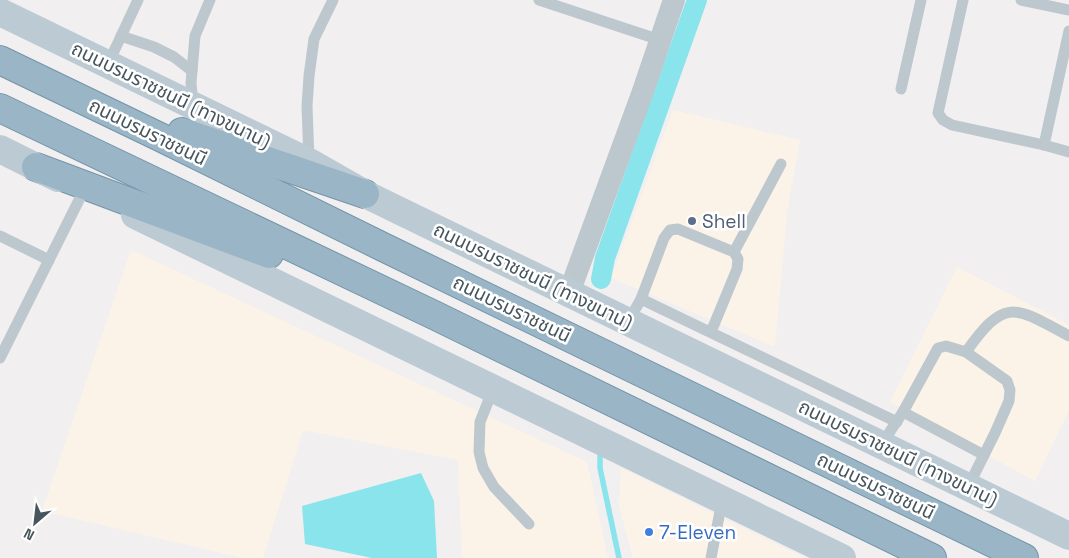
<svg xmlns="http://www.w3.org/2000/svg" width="1069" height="558" font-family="'Space Grotesk','Noto Sans Thai',sans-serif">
  <rect width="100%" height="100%" fill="#f1efef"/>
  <g fill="#fcf3e8">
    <path d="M 673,110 L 800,140 L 787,212 L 775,347 L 611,278 Z"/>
    <path d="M 131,250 L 587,462 L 608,558 L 462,558 L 458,460 L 303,430 L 263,558 L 243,558 L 42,511 Z"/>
    <path d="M 957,267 L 1069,325 L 1069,410 L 1035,481 L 890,402 Z"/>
    <path d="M 621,468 L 805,558 L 633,558 L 619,506 Z"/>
  </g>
  <path fill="#8ae4ec" d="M 421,473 L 434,501 L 437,558 L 372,558 L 305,544 L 302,506 Z"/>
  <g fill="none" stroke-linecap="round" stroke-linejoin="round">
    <path stroke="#8ae4ec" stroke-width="5.5" d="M 600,456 L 600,468 L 619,558"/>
    <path stroke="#8ae4ec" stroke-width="20" d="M 601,279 L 605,258 L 697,0"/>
    <g stroke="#7294a9" stroke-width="30">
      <g id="trunk">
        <path d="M 0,60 L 160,137 L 383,247 L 1024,558"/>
        <path d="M 0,108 L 434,315 L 932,558"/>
        <path d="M 182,132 L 365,194"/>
        <path d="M 36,167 L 269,254"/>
      </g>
    </g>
    <g stroke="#bdc8ce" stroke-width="11">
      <path d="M 539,0 L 660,40"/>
      <path d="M 963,0 L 938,113 L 943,120 L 952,125 L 1044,145"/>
      <path d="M 1021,0 L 1069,10"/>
      <path d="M 1069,31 L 1044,145 L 1069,152"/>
      <path d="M 121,36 L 154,47 L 174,57 L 192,71"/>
      <path d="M 108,64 L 138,0"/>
      <path d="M 901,89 L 921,0"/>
      <path d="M 193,104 L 191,83 L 195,36 L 210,0"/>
      <path d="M 309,161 L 307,106 L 309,76 L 314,39 L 333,0"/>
      <path d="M 0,236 L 49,260"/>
      <path d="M 734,252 L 781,164"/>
      <path d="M 641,299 L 664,238 L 670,230 L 678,229 L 734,252 L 738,259 L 737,269 L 711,332"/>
      <path d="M 628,322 L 641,299 L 897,422"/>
      <path d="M 966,352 C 1005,297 1014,306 1069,336"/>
      <path d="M 0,358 L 84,190"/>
      <path d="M 493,389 L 480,422 L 479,452 L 483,468 L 494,487 L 529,524"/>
      <path d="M 903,412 L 984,455"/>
      <path d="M 881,445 L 903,412 L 938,348 L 946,346 L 966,352 L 1007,381 L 1010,390 L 1009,401 L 995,433 L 968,487"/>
      <path d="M 711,558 L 722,501"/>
    </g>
    <path stroke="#bdc8ce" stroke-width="22" d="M 569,293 L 642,94 L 674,0"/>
    <g stroke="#bccad3" stroke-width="28">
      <path d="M 0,12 L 309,162 L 365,194 L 1069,536"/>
      <path d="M 0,149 L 58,178"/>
      <path d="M 135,215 L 842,558"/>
    </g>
    <use href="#trunk" stroke="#9ab6c6" stroke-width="28"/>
  </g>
  <circle fill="#5c6f8a" stroke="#fff" stroke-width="2" cx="692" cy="221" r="5"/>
  <circle fill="#3f7fe0" stroke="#fff" stroke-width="2" cx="649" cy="532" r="5"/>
  <g text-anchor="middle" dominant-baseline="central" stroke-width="5" stroke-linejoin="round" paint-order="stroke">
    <g font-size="19" fill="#47555c" stroke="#fff">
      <text transform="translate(171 95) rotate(26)">ถนนบรมราชชนนี (ทางขนาน)</text>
      <text transform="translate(148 132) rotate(26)">ถนนบรมราชชนนี</text>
      <text transform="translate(533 276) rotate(26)">ถนนบรมราชชนนี (ทางขนาน)</text>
      <text transform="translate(512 309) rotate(26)">ถนนบรมราชชนนี</text>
      <text transform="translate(898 453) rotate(26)">ถนนบรมราชชนนี (ทางขนาน)</text>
      <text transform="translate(876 486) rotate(26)">ถนนบรมราชชนนี</text>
    </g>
    <g font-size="19" fill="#4e5e75" stroke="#fff" text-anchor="start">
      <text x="702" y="221">Shell</text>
    </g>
    <g font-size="19" fill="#366cbe" stroke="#fff" text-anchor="start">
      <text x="659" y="532">7-Eleven</text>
    </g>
  </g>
  <g transform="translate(35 523) rotate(208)" stroke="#ffffff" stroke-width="4" paint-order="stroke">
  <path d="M0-4L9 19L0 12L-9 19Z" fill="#47555c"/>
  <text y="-8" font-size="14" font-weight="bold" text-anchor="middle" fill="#47555c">N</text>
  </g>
</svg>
